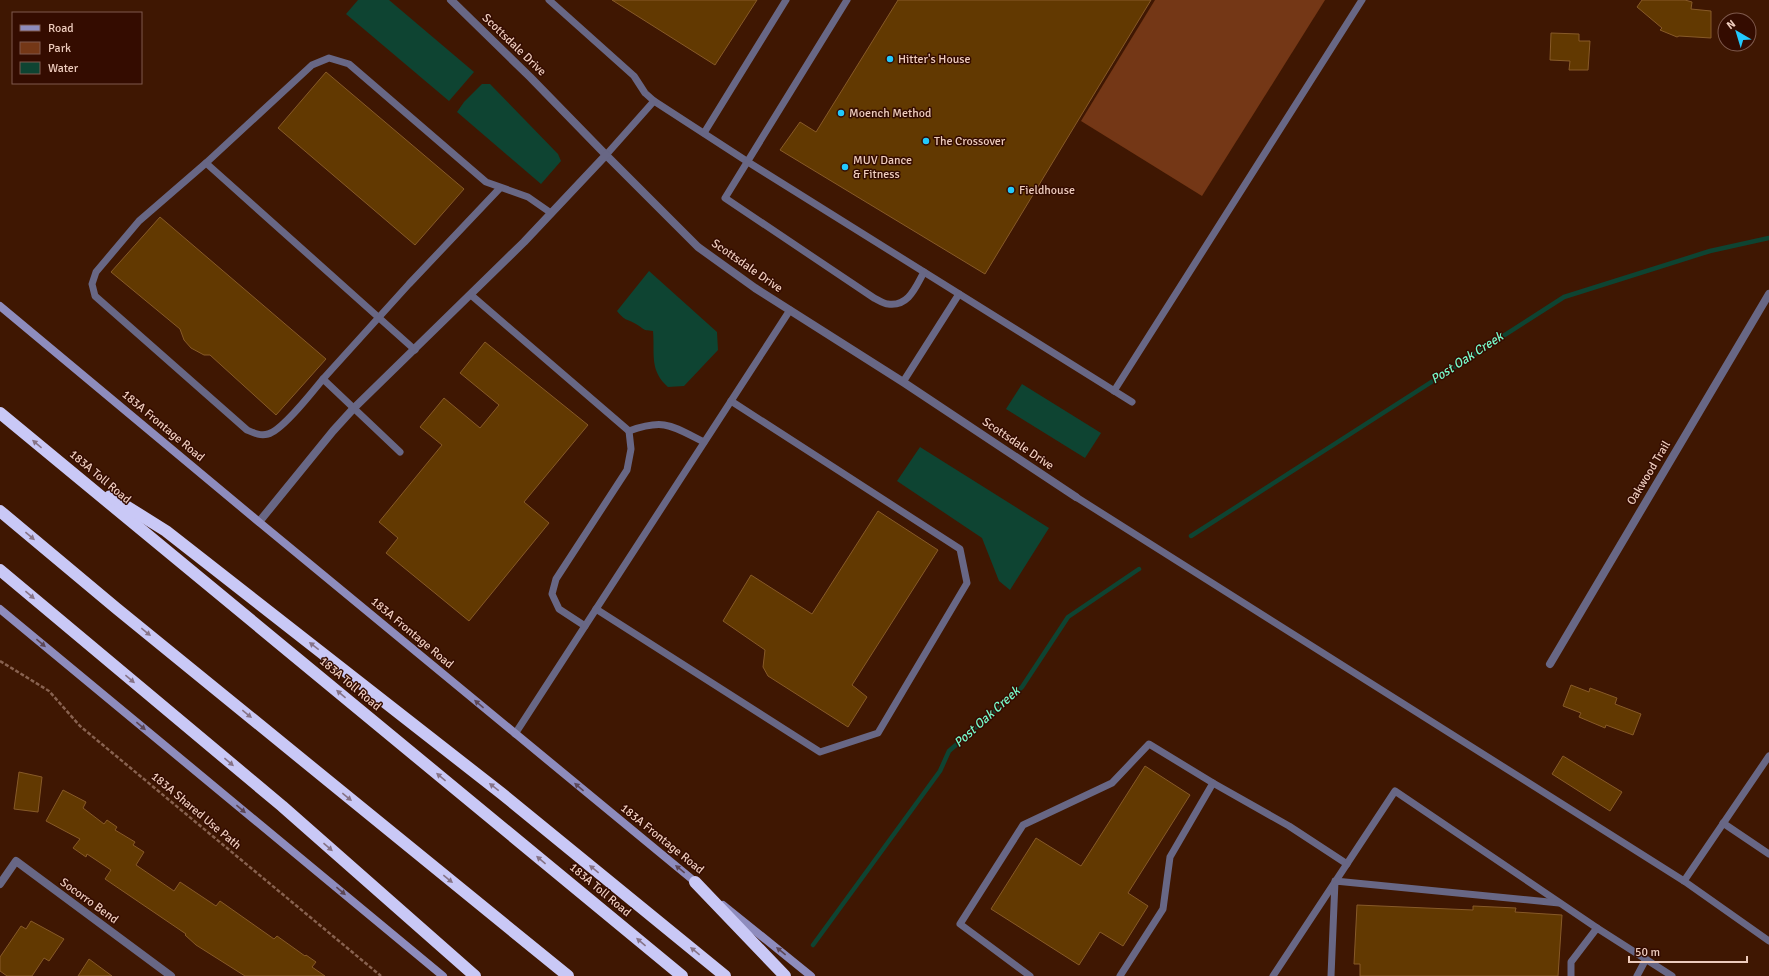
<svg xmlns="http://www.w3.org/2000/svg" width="1769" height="976" font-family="Signika,sans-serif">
  <rect width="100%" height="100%" fill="#3f1702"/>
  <path fill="#743716" d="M 1155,0 L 1325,0 L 1202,196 L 1081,121 Z"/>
  <g fill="#0e4432">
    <path d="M 358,0 L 389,0 L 474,72 L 449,101 L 346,14 Z"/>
    <path d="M 482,84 L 490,84 L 558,154 L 561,161 L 541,184 L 457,112 L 464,102 Z"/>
    <path d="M 649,271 L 717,332 L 718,350 L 684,386 L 668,387 C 649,370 655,354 653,331 C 641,330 645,329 636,324 C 626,318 626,322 617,311 Z"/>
    <path d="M 1022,384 L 1101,433 L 1085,458 L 1006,409 Z"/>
    <path d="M 920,447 L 1049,528 L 1010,590 L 999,581 L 982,538 L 897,481 Z"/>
  </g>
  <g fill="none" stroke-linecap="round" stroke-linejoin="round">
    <g stroke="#0e4432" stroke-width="4.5">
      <path d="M 1191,536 L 1564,297 L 1710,251 L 1769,238"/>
      <path d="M 813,945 L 940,771 L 949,751 L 1022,687 L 1068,617 L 1139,569"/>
    </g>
  </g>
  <g fill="#623901" stroke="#875a28">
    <path d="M 612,0 L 757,0 L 715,65 Z"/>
    <path d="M 898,0 L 1151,0 L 985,274 L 780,150 L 800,122 L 816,132 Z"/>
    <path d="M 1642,0 L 1685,0 L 1692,2 L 1691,9 L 1711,11 L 1711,38 L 1679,36 L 1677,37 L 1660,30 L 1662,28 L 1637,7 Z"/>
    <path d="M 1551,33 L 1579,34 L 1579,41 L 1590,41 L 1588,70 L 1569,70 L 1570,61 L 1550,60 Z"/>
    <path d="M 326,72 L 464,189 L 415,245 L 278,128 Z"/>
    <path d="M 160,217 L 326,359 L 276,415 L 210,355 L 204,355 L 191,348 L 184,340 L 180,329 L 111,272 Z"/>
    <path d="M 485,342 L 588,425 L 524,502 L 549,523 L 469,621 L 386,553 L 398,538 L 379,522 L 442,445 L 420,427 L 444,398 L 480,428 L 499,405 L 460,373 Z"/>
    <path d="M 878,511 L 938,550 L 852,685 L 867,697 L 848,727 L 768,676 L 763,667 L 765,650 L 723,621 L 751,575 L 812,614 Z"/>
    <path d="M 1571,685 L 1589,692 L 1590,688 L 1617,698 L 1615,704 L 1641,714 L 1633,735 L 1606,725 L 1605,728 L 1579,717 L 1581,713 L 1563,706 Z"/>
    <path d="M 1563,756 L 1622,792 L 1610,811 L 1552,774 Z"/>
    <path d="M 1145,766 L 1190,795 L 1128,893 L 1148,906 L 1123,946 L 1100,932 L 1079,965 L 991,909 L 1036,838 L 1081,866 Z"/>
    <path d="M 19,772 L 42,777 L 38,812 L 14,809 Z"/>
    <path d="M 63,790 L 86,802 L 83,808 L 104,824 L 107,820 L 117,827 L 115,830 L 135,842 L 133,845 L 144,852 L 136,865 L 174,891 L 180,882 L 216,906 L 220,901 L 274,939 L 277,936 L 305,956 L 306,955 L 316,962 L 312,967 L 325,976 L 245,976 L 196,945 L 185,935 L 186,934 L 105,879 L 111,870 L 87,854 L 86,857 L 73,848 L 80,839 L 46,821 Z"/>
    <path d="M 1357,905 L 1473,910 L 1473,906 L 1516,908 L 1515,912 L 1562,915 L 1558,976 L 1360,976 L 1360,964 L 1354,964 Z"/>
    <path d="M 31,921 L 64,939 L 49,961 L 44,958 L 32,976 L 7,976 L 0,971 L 0,957 L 21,926 L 26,929 Z"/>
    <path d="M 89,959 L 112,976 L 78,976 Z"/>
  </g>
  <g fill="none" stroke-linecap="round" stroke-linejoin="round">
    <path stroke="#886250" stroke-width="2.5" stroke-dasharray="4 2" stroke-linecap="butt" d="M 0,661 L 49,691 L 80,726 L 381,976"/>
    <g stroke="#686785" stroke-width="7">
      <path d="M 549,0 L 634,76 L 645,93 L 654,101 L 748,162 L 1132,402"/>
      <path d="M 847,0 L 725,198 L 874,298 C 878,300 884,304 888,304 C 909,307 916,286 924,272"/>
      <path d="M 704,133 L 786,0"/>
      <path d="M 606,155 L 654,101"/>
      <path d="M 206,163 L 312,65 L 329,58 L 349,64 L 486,182 L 528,197 L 551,213"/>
      <path d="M 471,295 L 629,431 C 665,418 672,426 704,442"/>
      <path d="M 323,379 L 409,284 L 500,188"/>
      <path d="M 903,382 L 959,294"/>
      <path d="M 1114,391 L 1362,0"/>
      <path d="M 400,452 L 323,379 C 313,391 282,431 268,434 C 260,436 254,433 247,430 L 95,296 L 92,284 L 96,272 L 139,221 L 206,163 L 415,350"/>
      <path d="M 1076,497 L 1684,881 L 1769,941"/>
      <path d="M 596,609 L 820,752 L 878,733 L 967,583 L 960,549 L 731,401"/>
      <path d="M 585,626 L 559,609 L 552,594 L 556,579 L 627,470 L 631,449 L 629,431"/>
      <path d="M 515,734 L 790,310"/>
      <path d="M 1723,823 L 1769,854"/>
      <path d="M 1684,881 L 1769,756"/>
      <path d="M 1030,976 L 960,924 L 1023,825 L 1112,783 L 1149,744 L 1213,783"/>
      <path d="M 1120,976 L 1163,909 L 1170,857 L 1213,783 L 1289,826 L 1347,864"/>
      <path d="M 1273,976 L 1395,791 L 1597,928"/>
      <path d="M 1331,976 L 1335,881 L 1559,903"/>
      <path d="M 1571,976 L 1571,962 L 1597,928 L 1672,976"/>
      <path d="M 1637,976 L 1646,959"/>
    </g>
    <g stroke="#686785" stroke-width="8">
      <path d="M 451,0 L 530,77 L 606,155 L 698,247 L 755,288 L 903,382 L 1076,497"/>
      <path d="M 259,522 L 333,431 L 353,409 L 524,242 L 606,155"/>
      <path d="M 1550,664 L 1769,294"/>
      <path d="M 0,884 L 16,861 L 171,976"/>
    </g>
    <g stroke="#8e8cbd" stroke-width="8">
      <path d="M 0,306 L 259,522 L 699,885"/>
      <path d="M 0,609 L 443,976"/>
      <path d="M 723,905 L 811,976"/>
    </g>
    <g stroke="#c9c8f6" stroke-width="12">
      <path d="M 0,413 L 682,976"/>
      <path d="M 110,496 L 166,531 L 501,793 L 725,976"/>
      <path d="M 0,511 L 116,608 L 568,976"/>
      <path d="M 0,570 L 282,806 L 475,976"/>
      <path d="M 695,882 L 785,976"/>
    </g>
  </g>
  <defs><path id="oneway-solid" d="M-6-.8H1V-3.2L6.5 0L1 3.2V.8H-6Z"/></defs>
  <g fill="#867387">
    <use href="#oneway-solid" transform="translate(37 444) rotate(-140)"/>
    <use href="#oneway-solid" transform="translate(30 536) rotate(40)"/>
    <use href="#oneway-solid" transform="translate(30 595) rotate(40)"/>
    <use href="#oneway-solid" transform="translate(146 632) rotate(39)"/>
    <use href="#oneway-solid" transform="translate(314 646) rotate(-142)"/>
    <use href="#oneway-solid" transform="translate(130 679) rotate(40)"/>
    <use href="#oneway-solid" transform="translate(341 694) rotate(-140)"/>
    <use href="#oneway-solid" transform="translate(247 714) rotate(39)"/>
    <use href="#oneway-solid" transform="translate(229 762) rotate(40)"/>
    <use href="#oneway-solid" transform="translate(441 777) rotate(-140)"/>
    <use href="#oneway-solid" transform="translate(494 787) rotate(-142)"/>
    <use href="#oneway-solid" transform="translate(347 797) rotate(39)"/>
    <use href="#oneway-solid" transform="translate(328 847) rotate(41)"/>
    <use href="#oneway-solid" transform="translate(541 860) rotate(-140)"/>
    <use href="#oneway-solid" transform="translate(594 869) rotate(-141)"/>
    <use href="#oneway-solid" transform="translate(448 879) rotate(39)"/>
    <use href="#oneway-solid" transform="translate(641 942) rotate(-140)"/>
    <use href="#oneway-solid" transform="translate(695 951) rotate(-141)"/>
  </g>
  <g fill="#5c4655">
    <use href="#oneway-solid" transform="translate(41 643) rotate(40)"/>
    <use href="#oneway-solid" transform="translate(479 704) rotate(-140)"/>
    <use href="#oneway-solid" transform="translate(141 726) rotate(40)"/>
    <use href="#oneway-solid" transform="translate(579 787) rotate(-140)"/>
    <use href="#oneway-solid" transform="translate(241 809) rotate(40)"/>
    <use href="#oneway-solid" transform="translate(680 869) rotate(-141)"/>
    <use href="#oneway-solid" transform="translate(341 891) rotate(40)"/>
    <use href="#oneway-solid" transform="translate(781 951) rotate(-141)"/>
  </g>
  <g fill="#22c9fd" stroke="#340c00" stroke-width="1.5">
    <circle cx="890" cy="59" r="4"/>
    <circle cx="841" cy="113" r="4"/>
    <circle cx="926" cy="141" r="4"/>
    <circle cx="845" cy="167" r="4"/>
    <circle cx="1011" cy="190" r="4"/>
  </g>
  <g text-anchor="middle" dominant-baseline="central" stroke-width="3" stroke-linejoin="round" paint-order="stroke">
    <g font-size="12" fill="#eeccbd" stroke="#340c00">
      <text transform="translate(514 45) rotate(44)">Scottsdale Drive</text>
      <text transform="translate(747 266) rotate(35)">Scottsdale Drive</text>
      <text transform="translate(163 426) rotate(40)">183A Frontage Road</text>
      <text transform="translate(1018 444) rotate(34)">Scottsdale Drive</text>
      <text transform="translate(1649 473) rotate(-59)">Oakwood Trail</text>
      <text transform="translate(100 477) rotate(40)">183A Toll Road</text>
      <text transform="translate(412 633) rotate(40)">183A Frontage Road</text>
      <text transform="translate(350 684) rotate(40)">183A Toll Road</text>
      <text transform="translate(196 811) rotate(40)">183A Shared Use Path</text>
      <text transform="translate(662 839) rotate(39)">183A Frontage Road</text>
      <text transform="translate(600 890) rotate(40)">183A Toll Road</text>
      <text transform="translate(89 901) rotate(36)">Socorro Bend</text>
    </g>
    <g font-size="12" fill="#eeccbd" stroke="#340c00" text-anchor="start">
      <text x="898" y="59">Hitter's House</text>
      <text x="849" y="113">Moench Method</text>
      <text x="934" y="141">The Crossover</text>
      <text x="853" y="160">MUV Dance<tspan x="853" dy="14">&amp; Fitness</tspan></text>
      <text x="1019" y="190">Fieldhouse</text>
    </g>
    <g font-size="13" font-style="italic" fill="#77fac9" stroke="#340c00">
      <text transform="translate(1467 358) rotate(-33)">Post Oak Creek</text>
      <text transform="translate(987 717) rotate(-42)">Post Oak Creek</text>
    </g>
  </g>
  <rect x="12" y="12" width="130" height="72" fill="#340c00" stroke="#7e594c"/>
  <rect x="20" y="25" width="20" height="6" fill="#8e8cbd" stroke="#7e594c"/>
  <text x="48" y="32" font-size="12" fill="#eeccbd">Road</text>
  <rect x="20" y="42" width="20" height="12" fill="#743716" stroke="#7e594c"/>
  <text x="48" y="52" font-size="12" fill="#eeccbd">Park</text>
  <rect x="20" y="62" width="20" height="12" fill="#0e4432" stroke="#7e594c"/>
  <text x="48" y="72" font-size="12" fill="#eeccbd">Water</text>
  <g transform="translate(1737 32) rotate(322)"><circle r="19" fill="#340c00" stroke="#7e594c"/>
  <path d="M0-3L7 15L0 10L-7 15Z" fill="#22c9fd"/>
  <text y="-6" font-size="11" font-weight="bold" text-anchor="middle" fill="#eeccbd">N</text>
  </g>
  <path d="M1629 956v6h118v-6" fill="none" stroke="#eeccbd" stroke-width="2"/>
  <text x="1635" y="956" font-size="12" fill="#eeccbd" stroke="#340c00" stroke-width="3" paint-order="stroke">50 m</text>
</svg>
